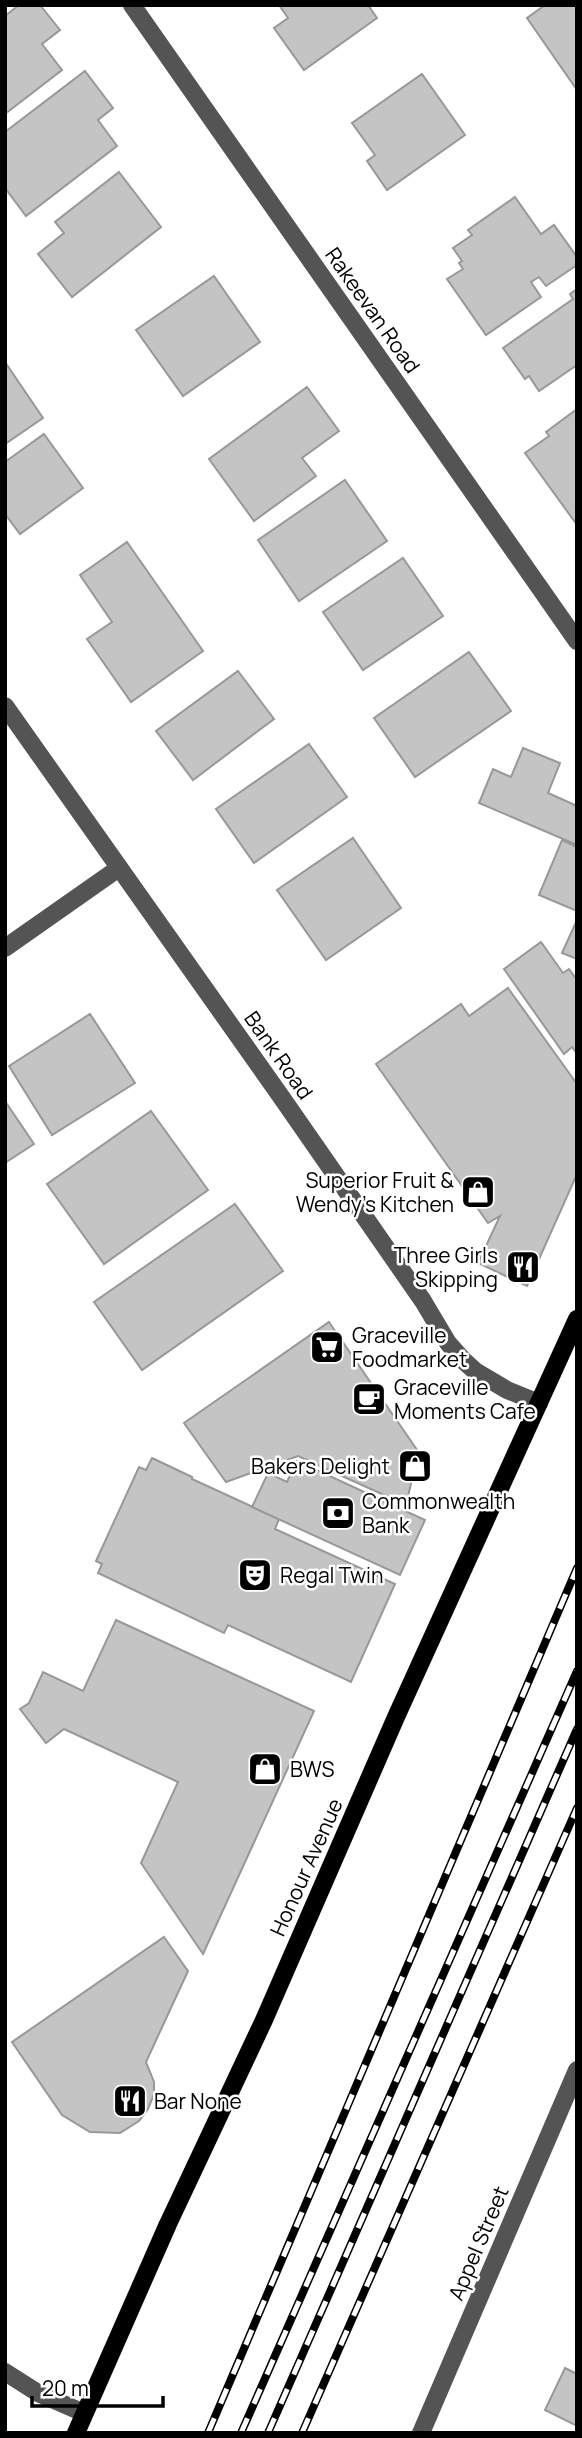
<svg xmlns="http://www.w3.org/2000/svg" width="582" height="2438" font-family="Manrope,sans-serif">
  <rect width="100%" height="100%" fill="#fff"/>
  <g fill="#c4c4c4" stroke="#989898" stroke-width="2">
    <path d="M 19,5 L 40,5 L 60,30 L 42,44 L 62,70 L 5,114 L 5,16 Z"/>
    <path d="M 279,5 L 368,5 L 377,18 L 304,70 L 274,28 L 288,18 Z"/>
    <path d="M 545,5 L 577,5 L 577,90 L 527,18 Z"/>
    <path d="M 85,71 L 113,108 L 98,120 L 117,146 L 26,216 L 5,188 L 5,132 Z"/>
    <path d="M 422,74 L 465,135 L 387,190 L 367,161 L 375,155 L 352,123 Z"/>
    <path d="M 119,172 L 161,227 L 72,297 L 38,254 L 64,233 L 55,222 Z"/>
    <path d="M 515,197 L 541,234 L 554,225 L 577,257 L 577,265 L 546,286 L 539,277 L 531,282 L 541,297 L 486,335 L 447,279 L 463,269 L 459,263 L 462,261 L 453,248 L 472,235 L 468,230 Z"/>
    <path d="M 214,276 L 260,342 L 183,396 L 136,330 Z"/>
    <path d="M 577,289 L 577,365 L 539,391 L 529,376 L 525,379 L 503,348 L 573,299 L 570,294 Z"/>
    <path d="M 5,362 L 43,418 L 5,444 Z"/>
    <path d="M 307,387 L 339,431 L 302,458 L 316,476 L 254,521 L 209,459 Z"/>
    <path d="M 577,409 L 577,525 L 525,453 L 549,436 L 546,432 Z"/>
    <path d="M 44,434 L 83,488 L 20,534 L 5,514 L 5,462 Z"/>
    <path d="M 345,480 L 387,541 L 299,601 L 258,540 Z"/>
    <path d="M 127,542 L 203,651 L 131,702 L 87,639 L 112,622 L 80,575 Z"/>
    <path d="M 403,558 L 443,616 L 363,670 L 323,612 Z"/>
    <path d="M 469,652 L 511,711 L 415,777 L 374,718 Z"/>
    <path d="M 238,671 L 274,719 L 193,780 L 156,731 Z"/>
    <path d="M 309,744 L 347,797 L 254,863 L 216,809 Z"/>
    <path d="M 523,748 L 560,763 L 548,793 L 577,806 L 577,845 L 479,803 L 493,769 L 511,777 Z"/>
    <path d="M 353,838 L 401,908 L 326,960 L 277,890 Z"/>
    <path d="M 562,840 L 577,847 L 577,911 L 539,895 Z"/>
    <path d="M 577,920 L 577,959 L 562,953 Z"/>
    <path d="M 541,942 L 563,973 L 569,969 L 577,980 L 577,1054 L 572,1047 L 564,1054 L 504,969 Z"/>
    <path d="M 508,988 L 577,1084 L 577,1174 L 527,1286 L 478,1263 L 500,1216 L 488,1223 L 376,1064 L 461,1004 L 469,1016 Z"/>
    <path d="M 90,1014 L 135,1083 L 52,1135 L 9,1066 Z"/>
    <path d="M 5,1101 L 34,1144 L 5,1163 Z"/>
    <path d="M 151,1111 L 208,1190 L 104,1264 L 47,1184 Z"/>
    <path d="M 235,1204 L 283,1271 L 142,1370 L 94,1302 Z"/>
    <path d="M 329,1322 L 422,1457 L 416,1462 L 406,1505 L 298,1456 L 226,1482 L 184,1423 Z"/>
    <path d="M 152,1458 L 192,1477 L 192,1479 L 279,1519 L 275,1529 L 395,1584 L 351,1682 L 228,1625 L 224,1633 L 98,1573 L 102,1564 L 96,1561 L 139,1467 L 146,1470 Z"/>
    <path d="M 297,1461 L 425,1520 L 400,1575 L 252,1507 L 268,1473 L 287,1482 Z"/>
    <path d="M 116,1620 L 314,1711 L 203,1954 L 141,1863 L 178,1782 L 64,1729 L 46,1743 L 20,1709 L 29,1703 L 43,1672 L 83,1691 Z"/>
    <path d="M 164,1937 L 188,1971 L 146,2062 L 154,2082 L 154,2094 L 148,2109 L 139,2121 L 120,2133 L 90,2132 L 62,2115 L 12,2042 Z"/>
    <path d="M 565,2368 L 577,2374 L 577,2426 L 545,2410 Z"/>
  </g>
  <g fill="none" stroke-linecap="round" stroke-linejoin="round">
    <g stroke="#545454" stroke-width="18">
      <path d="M 132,5 L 577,641"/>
      <path d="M 5,706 L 282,1098 L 423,1301 L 448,1343 L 463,1360 L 475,1371 L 507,1390 L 539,1403"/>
      <path d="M 5,948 L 119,868"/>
      <path d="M 5,2372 L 38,2393 L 84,2413"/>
      <path d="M 421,2433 L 577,2070"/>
    </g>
    <path stroke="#000" stroke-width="18" d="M 76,2433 L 168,2224 L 264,2020 L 396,1717 L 577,1319"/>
    <g stroke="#000" stroke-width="8">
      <g id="rail">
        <path d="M 208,2433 L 577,1568"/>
        <path d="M 241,2433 L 577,1671"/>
        <path d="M 268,2433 L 577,1729"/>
        <path d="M 302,2433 L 577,1808"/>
      </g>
    </g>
    <use href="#rail" stroke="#fff" stroke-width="5" stroke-dasharray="16" stroke-linecap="butt"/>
  </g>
  <defs>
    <g id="shop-square" transform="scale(1.75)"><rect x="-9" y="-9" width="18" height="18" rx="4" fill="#000" stroke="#fff"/><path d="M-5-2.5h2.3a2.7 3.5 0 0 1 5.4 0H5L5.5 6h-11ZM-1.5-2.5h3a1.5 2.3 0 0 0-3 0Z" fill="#fff"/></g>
    <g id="restaurant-square" transform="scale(1.75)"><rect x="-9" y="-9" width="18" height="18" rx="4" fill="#000" stroke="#fff"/><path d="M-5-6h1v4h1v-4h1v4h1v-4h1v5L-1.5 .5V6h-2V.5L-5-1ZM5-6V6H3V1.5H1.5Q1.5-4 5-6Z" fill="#fff"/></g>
    <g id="supermarket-square" transform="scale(1.75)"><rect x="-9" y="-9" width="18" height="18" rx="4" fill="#000" stroke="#fff"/><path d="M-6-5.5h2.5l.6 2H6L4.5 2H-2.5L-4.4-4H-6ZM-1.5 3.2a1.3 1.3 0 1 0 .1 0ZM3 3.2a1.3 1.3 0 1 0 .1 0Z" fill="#fff"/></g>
    <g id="cafe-square" transform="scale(1.75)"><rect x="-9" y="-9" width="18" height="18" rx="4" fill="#000" stroke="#fff"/><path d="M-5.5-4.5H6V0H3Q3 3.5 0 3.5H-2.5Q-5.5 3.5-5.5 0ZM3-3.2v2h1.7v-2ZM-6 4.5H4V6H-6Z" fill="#fff"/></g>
    <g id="bank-square" transform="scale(1.75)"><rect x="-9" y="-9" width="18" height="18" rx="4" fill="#000" stroke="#fff"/><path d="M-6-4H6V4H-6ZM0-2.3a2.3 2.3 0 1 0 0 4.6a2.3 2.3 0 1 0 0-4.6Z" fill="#fff"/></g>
    <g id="theatre-square" transform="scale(1.75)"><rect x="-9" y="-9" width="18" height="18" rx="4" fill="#000" stroke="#fff"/><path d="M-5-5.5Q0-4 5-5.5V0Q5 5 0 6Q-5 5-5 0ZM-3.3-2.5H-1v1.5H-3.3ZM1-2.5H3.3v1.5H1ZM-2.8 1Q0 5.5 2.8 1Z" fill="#fff"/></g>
  </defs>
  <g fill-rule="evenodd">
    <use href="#shop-square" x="478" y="1192"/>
    <use href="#restaurant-square" x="523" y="1267"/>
    <use href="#supermarket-square" x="327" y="1347"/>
    <use href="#cafe-square" x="369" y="1399"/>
    <use href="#shop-square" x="415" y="1466"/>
    <use href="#bank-square" x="338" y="1513"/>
    <use href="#theatre-square" x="255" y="1575"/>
    <use href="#shop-square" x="265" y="1769"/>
    <use href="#restaurant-square" x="130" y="2101"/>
  </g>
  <g text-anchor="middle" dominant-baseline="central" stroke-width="5" stroke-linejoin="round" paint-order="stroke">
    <g font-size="21" fill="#000" stroke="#fff">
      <text transform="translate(373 310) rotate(55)">Rakeevan Road</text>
      <text transform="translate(279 1055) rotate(55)">Bank Road</text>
      <text transform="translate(306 1867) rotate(-66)">Honour Avenue</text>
      <text transform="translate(478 2243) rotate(-67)">Appel Street</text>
    </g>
    <g font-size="21" fill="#000" stroke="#fff" text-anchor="start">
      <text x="454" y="1180" text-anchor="end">Superior Fruit &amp;<tspan x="454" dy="24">Wendy's Kitchen</tspan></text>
      <text x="498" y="1255" text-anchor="end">Three Girls<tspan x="498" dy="24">Skipping</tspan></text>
      <text x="352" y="1335">Graceville<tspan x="352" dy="24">Foodmarket</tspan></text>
      <text x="394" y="1387">Graceville<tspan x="394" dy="24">Moments Cafe</tspan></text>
      <text x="390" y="1466" text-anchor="end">Bakers Delight</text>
      <text x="362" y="1501">Commonwealth<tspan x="362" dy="24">Bank</tspan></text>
      <text x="280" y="1575">Regal Twin</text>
      <text x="290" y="1769">BWS</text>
      <text x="154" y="2101">Bar None</text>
    </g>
  </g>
  <rect width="582" height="2438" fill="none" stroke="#000000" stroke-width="14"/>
  <path d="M32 2396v10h131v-10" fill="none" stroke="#000000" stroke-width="3.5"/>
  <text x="42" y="2396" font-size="21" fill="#000000" stroke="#ffffff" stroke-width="5" paint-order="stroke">20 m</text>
</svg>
